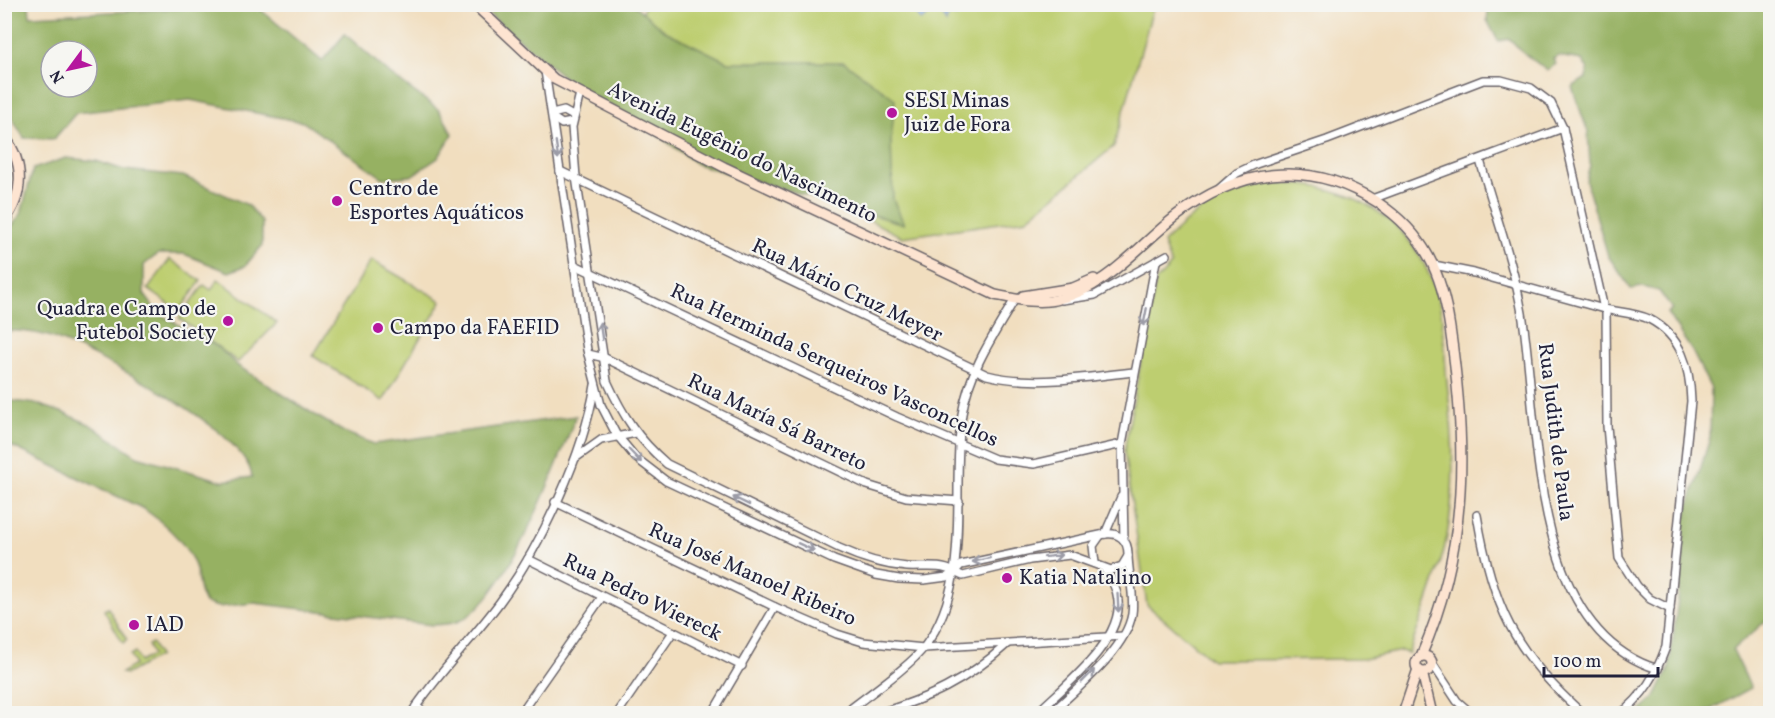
<svg xmlns="http://www.w3.org/2000/svg" width="1775" height="718" font-family="Vollkorn,serif">
  <rect width="100%" height="100%" fill="#f6f6f2"/>
  <filter id="ink" filterUnits="userSpaceOnUse"><feTurbulence type="fractalNoise" baseFrequency=".0167" numOctaves="2"/><feDisplacementMap in="SourceGraphic" scale="12" xChannelSelector="R" yChannelSelector="G"/><feConvolveMatrix kernelMatrix="1 2 1 2 8 2 1 2 1" color-interpolation-filters="sRGB"/></filter>
  <filter id="wash" filterUnits="userSpaceOnUse"><feTurbulence type="fractalNoise" baseFrequency=".008" numOctaves="4" result="noise"/><feDisplacementMap in="SourceGraphic" scale="24" xChannelSelector="R" yChannelSelector="G"/><feGaussianBlur stdDeviation="1.35" result="paint"/><feColorMatrix in="noise" values="0 0 0 0 0 0 0 0 0 0 0 0 0 0 0 0 0 1.4 0 .05"/><feComposite in="paint" operator="in"/></filter>
  <g filter="url(#wash)">
    <rect width="100%" height="100%" fill="#f1debf"/>
    <g fill="#bdce70" stroke="#707856" stroke-width="1.5">
      <path d="M 646,5 L 1154,5 L 1114,146 L 1027,219 L 902,237 L 597,80 Z"/>
      <path d="M 1276,183 C 1352,184 1411,217 1436,292 C 1445,317 1444,355 1447,382 C 1454,437 1457,496 1444,550 C 1435,585 1421,619 1409,653 L 1401,651 L 1363,659 L 1212,660 L 1147,605 L 1124,451 L 1156,281 L 1171,265 L 1163,243 C 1203,205 1220,191 1276,183 Z"/>
      <path d="M 170,259 L 201,281 L 179,311 L 148,289 Z"/>
      <path d="M 371,260 L 442,301 L 383,401 L 313,356 Z"/>
      <path d="M 218,279 L 277,323 L 238,362 L 179,318 L 204,285 L 211,290 Z"/>
      <path d="M 108,608 L 127,640 L 123,643 L 104,610 Z"/>
      <path d="M 152,643 L 159,656 L 127,674 L 121,673 L 135,665 L 130,655 L 135,652 L 140,662 L 153,655 L 148,645 Z"/>
    </g>
    <g fill="#96b162" stroke="#5c6a4e" stroke-width="1.5" fill-rule="evenodd">
      <path d="M 1489,4 L 1770,5 L 1770,617 L 1733,650 L 1751,688 L 1705,713 L 1638,713 L 1654,699 L 1669,669 L 1683,560 L 1684,521 L 1710,438 L 1711,389 L 1692,351 L 1667,313 L 1672,309 L 1659,291 L 1643,287 L 1631,289 L 1608,256 L 1586,181 L 1590,165 L 1588,132 L 1572,87 L 1586,78 L 1588,70 L 1582,60 L 1558,56 L 1553,59 L 1556,64 L 1547,70 L 1522,52 L 1510,39 L 1498,41 L 1487,20 Z"/>
      <path d="M 4,5 L 29,5 L 30,16 L 255,5 L 322,61 L 345,34 L 390,74 L 439,110 L 453,134 L 438,158 L 411,176 L 383,178 L 303,122 L 190,100 L 76,113 L 54,139 L 24,138 L 9,113 L 5,111 ZM 51,51 L 87,51 L 87,87 L 51,87 Z"/>
      <path d="M 478,5 L 634,5 L 665,31 L 728,62 L 844,62 L 895,99 L 891,141 L 893,199 L 904,224 L 697,164 L 640,122 L 577,88 Z"/>
      <path d="M 66,158 L 96,161 L 124,170 L 183,176 L 248,205 L 262,222 L 262,246 L 245,266 L 229,272 L 184,254 L 158,254 L 144,265 L 144,294 L 158,313 L 218,347 L 238,366 L 315,415 L 344,432 L 374,444 L 576,416 C 557,465 506,601 459,621 C 451,625 440,624 432,625 L 254,603 L 218,607 L 205,603 C 197,591 199,579 195,566 C 186,542 164,523 144,509 L 5,443 L 5,400 L 37,404 L 61,412 L 89,424 L 137,456 L 222,481 L 252,477 C 247,430 97,354 54,338 C 41,333 19,330 5,331 L 5,235 L 21,214 L 33,169 Z"/>
    </g>
    <g fill="#85b7f1" stroke="#546c96" stroke-width="1.5">
      <path d="M 945,4 L 959,5 L 965,11 L 956,17 L 951,11 L 948,12 L 946,23 L 940,12 L 945,9 Z"/>
      <path d="M 910,5 L 933,5 L 927,17 L 921,20 Z"/>
    </g>
  </g>
  <g filter="url(#ink)">
    <g fill="none" stroke-linecap="round" stroke-linejoin="round">
      <g stroke="#6a6469" stroke-width="10">
        <g id="street">
          <path d="M 545,71 L 587,350 L 601,405 L 616,434 L 636,458 L 666,481 L 834,560 L 876,575 L 899,579 L 924,580 L 947,577 L 954,572 L 963,576 L 1030,560 L 1070,555 L 1111,570 L 1122,566 L 1128,556"/>
          <path d="M 580,93 L 572,127 L 576,177 L 607,381 C 623,416 638,439 667,464 L 839,548 C 861,558 883,565 907,567 C 923,568 940,564 954,572 L 961,565 L 1105,534 C 1119,532 1128,540 1128,554 C 1128,574 1135,595 1132,614 C 1126,650 1076,689 1050,714"/>
          <path d="M 552,114 L 564,111 L 573,116"/>
          <path d="M 553,118 L 562,124 L 572,122"/>
          <path d="M 1480,160 C 1494,211 1513,261 1522,313 C 1540,422 1527,630 1658,669"/>
          <path d="M 560,171 L 987,375 C 1035,387 1085,377 1134,372"/>
          <path d="M 1220,188 L 1237,173 L 1256,164 L 1327,140 L 1483,80 L 1501,80 L 1531,88 L 1551,103 L 1563,128 L 1604,309 C 1618,312 1636,313 1649,319 C 1682,336 1690,368 1691,401 L 1666,647 C 1656,674 1644,696 1620,714"/>
          <path d="M 1372,199 L 1563,128"/>
          <path d="M 575,265 L 897,417 L 995,459 L 1034,464 L 1122,444"/>
          <path d="M 1434,265 L 1474,273 L 1604,309"/>
          <path d="M 1062,300 L 1095,295 L 1167,255"/>
          <path d="M 1606,310 L 1607,426 L 1619,558 L 1637,586 L 1650,599 L 1670,609"/>
          <path d="M 588,354 L 605,358 L 867,485 L 906,497 L 959,501"/>
          <path d="M 577,457 L 601,440 L 636,433"/>
          <path d="M 555,502 L 775,607 L 837,634 L 863,642 L 924,648 L 1123,636"/>
          <path d="M 1477,515 C 1492,605 1514,653 1583,714"/>
          <path d="M 1105,534 L 1121,497"/>
          <path d="M 1124,540 L 1122,444 L 1156,261"/>
          <path d="M 528,559 L 742,666"/>
          <path d="M 1095,563 L 1093,546 L 1100,536"/>
          <path d="M 1432,663 L 1457,701 L 1472,714"/>
          <path d="M 416,706 L 426,714"/>
          <path d="M 411,714 C 437,674 472,640 500,602 C 541,546 584,454 595,385"/>
          <path d="M 520,714 L 602,597"/>
          <path d="M 617,714 L 673,632"/>
          <path d="M 712,714 L 775,607"/>
          <path d="M 844,714 C 865,697 911,666 925,646 C 974,580 950,490 962,414 C 969,371 993,336 1015,299"/>
          <path d="M 876,714 C 930,698 965,682 1007,644"/>
          <path d="M 1036,714 C 1063,687 1123,642 1118,600 C 1117,588 1111,579 1105,570"/>
        </g>
      </g>
      <g stroke="#6a6469" stroke-width="12">
        <g id="secondary">
          <path d="M 474,4 L 554,79 L 724,167 L 995,295 C 1015,299 1039,305 1059,299 C 1107,287 1136,248 1174,218 C 1237,169 1307,157 1377,202 C 1425,234 1442,273 1450,328 C 1467,444 1469,546 1421,656"/>
          <path d="M 4,136 C 25,163 24,195 4,221"/>
          <path d="M 1023,296 L 1073,288 L 1094,279"/>
          <circle cx="1424" cy="664" r="8"/>
          <path d="M 1422,672 L 1432,714"/>
          <path d="M 1403,714 L 1418,669"/>
        </g>
      </g>
      <use href="#street" stroke="#fff" stroke-width="7"/>
      <use href="#secondary" stroke="#fde4d1" stroke-width="9"/>
    </g>
    <defs><path id="oneway-shaft" d="M-6 0H5M1.5-3L5.5 0L1.5 3" fill="none" stroke-width="1.6" stroke-linecap="round" stroke-linejoin="round" transform="scale(1.5)"/></defs>
    <g stroke="#9c9ca7">
      <use href="#oneway-shaft" transform="translate(557 150) rotate(82)"/>
      <use href="#oneway-shaft" transform="translate(1145 317) rotate(101)"/>
      <use href="#oneway-shaft" transform="translate(601 331) rotate(-98)"/>
      <use href="#oneway-shaft" transform="translate(635 456) rotate(46)"/>
      <use href="#oneway-shaft" transform="translate(741 501) rotate(-154)"/>
      <use href="#oneway-shaft" transform="translate(806 547) rotate(25)"/>
      <use href="#oneway-shaft" transform="translate(1053 556) rotate(-7)"/>
      <use href="#oneway-shaft" transform="translate(981 560) rotate(167)"/>
      <use href="#oneway-shaft" transform="translate(1118 603) rotate(87)"/>
      <use href="#oneway-shaft" transform="translate(1088 676) rotate(-45)"/>
    </g>
  </g>
  <g fill="#b5179e" stroke="#f6f6f2" stroke-width="2">
    <circle cx="892" cy="113" r="6"/>
    <circle cx="337" cy="201" r="6"/>
    <circle cx="228" cy="321" r="6"/>
    <circle cx="378" cy="328" r="6"/>
    <circle cx="1007" cy="578" r="6"/>
    <circle cx="134" cy="625" r="6"/>
  </g>
  <g text-anchor="middle" dominant-baseline="central" stroke-width="4.5" stroke-linejoin="round" paint-order="stroke">
    <g font-size="21" fill="#22223b" stroke="#f6f6f2" text-anchor="start">
      <text x="904" y="101">SESI Minas<tspan x="904" dy="24">Juiz de Fora</tspan></text>
      <text x="349" y="189">Centro de<tspan x="349" dy="24">Esportes Aquáticos</tspan></text>
      <text x="216" y="309" text-anchor="end">Quadra e Campo de<tspan x="216" dy="24">Futebol Society</tspan></text>
      <text x="390" y="328">Campo da FAEFID</text>
      <text x="1019" y="578">Katia Natalino</text>
      <text x="146" y="625">IAD</text>
    </g>
    <g font-size="21" fill="#22223b" stroke="#f6f6f2">
      <text transform="translate(742 153) rotate(26)">Avenida Eugênio do Nascimento</text>
      <text transform="translate(847 291) rotate(26)">Rua Mário Cruz Meyer</text>
      <text transform="translate(834 366) rotate(25)">Rua Herminda Serqueiros Vasconcellos</text>
      <text transform="translate(777 423) rotate(26)">Rua María Sá Barreto</text>
      <text transform="translate(1555 432) rotate(83)">Rua Judith de Paula</text>
      <text transform="translate(752 575) rotate(24)">Rua José Manoel Ribeiro</text>
      <text transform="translate(642 598) rotate(26)">Rua Pedro Wiereck</text>
    </g>
  </g>
  <rect width="1775" height="718" fill="none" stroke="#f6f6f2" stroke-width="24"/>
  <g transform="translate(69 69) rotate(237)"><circle r="28" fill="#f6f6f2" stroke="#a1a1a9" stroke-width="1.5"/>
  <path d="M0-4.5L10 22L0 15L-10 22Z" fill="#b5179e"/>
  <text y="-9" font-size="16" font-weight="bold" text-anchor="middle" fill="#22223b">N</text>
  </g>
  <path d="M1544 667v9h114v-9" fill="none" stroke="#22223b" stroke-width="3"/>
  <text x="1553" y="667" font-size="18" fill="#22223b" stroke="#f6f6f2" stroke-width="4.5" paint-order="stroke">100 m</text>
</svg>
